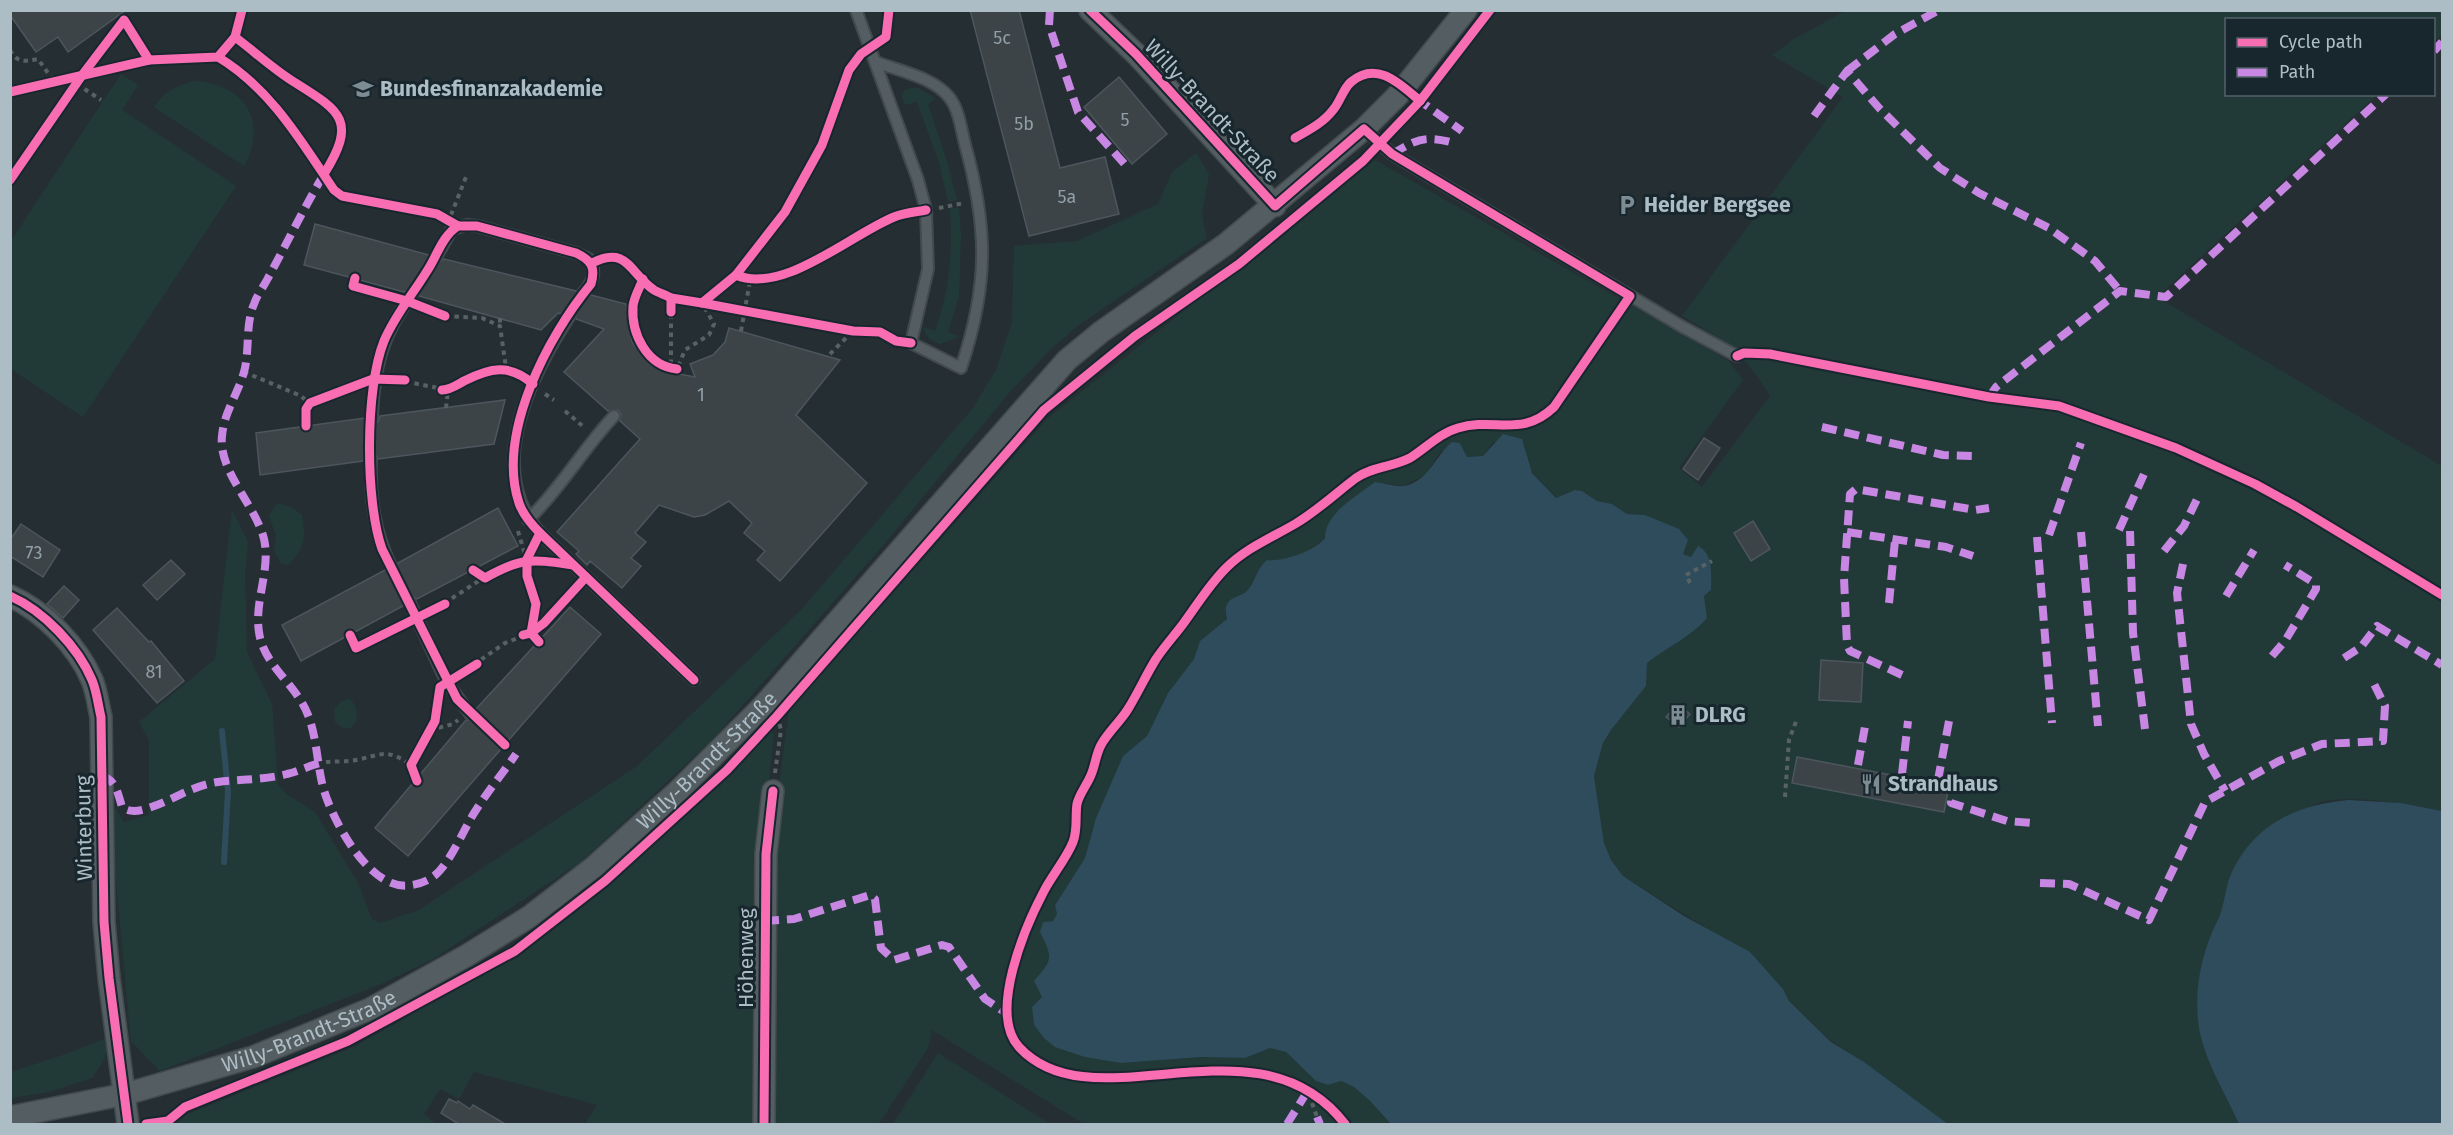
<svg xmlns="http://www.w3.org/2000/svg" width="2453" height="1135" font-family="'Fira Sans',sans-serif">
  <rect width="100%" height="100%" fill="#252f33"/>
  <g fill="#223a37">
    <path d="M 1847,10 L 2442,11 L 2442,34 L 2434,42 L 2434,20 L 2226,20 L 2226,94 L 2377,95 L 2157,297 L 2442,466 L 2442,811 C 2414,805 2341,792 2316,804 C 2301,812 2288,824 2274,833 C 2264,840 2248,847 2241,857 C 2228,875 2228,896 2219,916 C 2203,951 2194,989 2199,1027 C 2204,1061 2225,1094 2239,1124 L 1948,1124 L 1864,1062 L 1831,1041 L 1789,1001 L 1783,989 L 1716,934 L 1623,876 L 1611,860 L 1604,843 L 1594,776 L 1603,743 L 1611,730 L 1646,686 L 1647,663 C 1667,647 1691,637 1707,618 L 1704,596 L 1711,590 L 1692,557 L 1683,554 L 1683,549 L 1645,515 L 1627,514 L 1612,504 L 1597,501 L 1582,491 L 1575,490 L 1557,498 C 1542,483 1523,468 1525,445 L 1493,442 L 1483,456 L 1467,457 L 1460,443 L 1440,452 L 1426,474 L 1404,486 L 1375,482 C 1348,513 1313,566 1267,560 C 1256,568 1255,582 1246,592 C 1241,596 1233,597 1229,601 C 1224,607 1226,613 1227,619 L 1200,641 L 1194,659 L 1168,693 L 1147,736 L 1123,756 L 1096,818 L 1085,858 L 1055,904 L 1057,914 L 1053,921 L 1043,922 C 1051,954 1057,955 1034,981 L 1042,997 L 1032,1007 L 1034,1025 L 1044,1038 L 1121,1063 L 1201,1057 L 1245,1058 L 1270,1048 L 1286,1052 L 1316,1081 L 1328,1085 L 1341,1081 L 1354,1087 L 1370,1101 L 1391,1124 L 1084,1124 L 932,1030 L 928,1048 L 879,1124 L 772,1124 L 775,814 L 789,710 L 1048,418 L 1375,160 L 1729,361 L 1743,380 L 1679,468 L 1702,487 L 1770,396 C 1743,351 1726,342 1682,316 L 1843,97 L 1772,55 L 1794,39 Z"/>
    <path d="M 121,74 L 138,85 L 122,110 L 236,186 L 83,417 L 11,369 L 11,241 Z"/>
    <path d="M 193,81 C 243,83 269,120 244,166 L 154,107 C 164,92 176,86 193,81 Z"/>
    <path d="M 911,88 L 918,88 L 936,99 L 928,104 L 948,165 L 957,200 L 948,202 L 939,162 L 917,102 L 904,105 L 902,96 L 904,91 Z"/>
    <path d="M 1196,153 L 1209,174 L 1202,214 L 1207,238 L 1080,324 L 1053,347 L 1009,393 L 880,549 L 713,739 L 581,862 L 433,959 L 381,984 L 160,1071 L 131,1041 L 109,806 L 114,806 L 124,822 L 149,815 L 149,740 L 139,722 L 215,659 L 232,510 L 248,542 L 245,573 L 247,652 L 272,704 L 278,784 L 286,794 L 315,812 L 358,883 L 372,919 L 380,923 L 419,910 L 636,767 L 802,609 L 973,408 L 996,370 L 1012,322 L 1014,246 L 1077,241 L 1158,204 L 1172,172 Z"/>
    <path d="M 950,208 L 959,208 L 961,235 L 959,296 L 948,332 L 959,337 L 940,344 L 930,340 L 923,329 L 924,327 L 935,331 C 950,289 953,252 950,208 Z"/>
    <path d="M 277,503 L 291,507 L 302,515 C 306,538 305,548 288,565 L 281,563 L 274,551 L 276,535 L 269,516 Z"/>
    <path d="M 350,698 C 358,710 360,716 351,728 L 343,728 L 335,722 L 334,709 L 341,702 Z"/>
    <path d="M 770,731 L 774,734 L 754,914 L 753,1124 L 585,1124 L 597,1105 L 474,1072 L 459,1099 L 440,1089 L 424,1114 L 436,1124 L 175,1124 L 188,1114 L 354,1047 L 520,954 L 653,846 Z"/>
    <path d="M 108,1037 L 105,1058 L 92,1078 L 49,1092 L 11,1098 L 11,1072 L 72,1052 Z"/>
    <path d="M 938,1053 L 1050,1124 L 893,1124 Z"/>
  </g>
  <g fill="#2e4c5c">
    <path d="M 1503,434 L 1522,439 L 1532,473 L 1556,498 L 1575,490 L 1582,491 L 1597,501 L 1612,504 L 1627,514 L 1645,515 L 1679,529 L 1688,540 L 1683,554 L 1691,557 L 1698,546 C 1714,554 1711,575 1711,590 L 1704,596 L 1707,618 C 1691,637 1667,647 1647,663 L 1646,686 L 1611,730 L 1603,743 L 1594,776 L 1604,843 L 1611,860 L 1623,876 L 1684,916 L 1750,952 L 1783,989 L 1789,1001 L 1831,1042 L 1864,1062 L 1948,1124 L 1391,1124 L 1370,1101 L 1354,1087 L 1341,1081 L 1328,1085 L 1316,1081 L 1286,1052 L 1270,1048 L 1245,1058 L 1201,1057 L 1121,1063 L 1085,1057 L 1055,1047 L 1044,1038 L 1034,1025 L 1032,1007 L 1042,997 L 1034,981 C 1053,959 1053,958 1040,932 L 1043,922 L 1053,921 L 1057,914 L 1055,905 L 1085,858 L 1096,818 L 1123,756 L 1147,736 L 1168,693 L 1194,659 L 1200,641 L 1227,619 C 1226,613 1224,607 1229,601 C 1233,597 1241,596 1246,592 C 1256,582 1256,568 1267,560 C 1284,562 1314,551 1325,538 C 1325,513 1357,496 1375,482 C 1384,483 1396,487 1404,486 C 1428,482 1436,455 1452,442 L 1460,443 L 1467,457 L 1483,456 Z"/>
    <path d="M 2348,800 L 2401,803 L 2442,811 L 2442,1124 L 2239,1124 C 2225,1093 2205,1062 2199,1028 C 2193,989 2202,951 2219,917 C 2225,903 2225,888 2231,874 C 2254,824 2296,805 2348,800 Z"/>
  </g>
  <g fill="none" stroke-linecap="round" stroke-linejoin="round">
    <path stroke="#2e4c5c" stroke-width="6" d="M 222,731 L 228,791 L 224,862"/>
  </g>
  <g fill="#3c4448" stroke="#4c565c" stroke-width="1.5">
    <path d="M 10,10 L 126,10 L 68,52 L 58,37 L 36,52 L 10,15 Z"/>
    <path d="M 970,10 L 1019,10 L 1060,168 L 1105,157 L 1119,214 L 1029,236 Z"/>
    <path d="M 1119,77 L 1167,134 L 1132,164 L 1084,107 Z"/>
    <path d="M 315,224 L 429,255 L 430,261 L 435,264 L 444,259 L 576,291 L 581,300 L 591,295 L 626,304 L 632,342 L 650,364 L 663,371 L 695,377 L 690,364 L 713,355 L 725,342 L 729,328 L 840,360 L 796,415 L 867,483 L 780,581 L 757,560 L 765,551 L 744,533 L 752,523 L 729,501 L 705,515 L 694,517 L 659,505 L 635,533 L 646,542 L 631,558 L 641,566 L 622,588 L 590,561 L 587,565 L 576,554 L 579,551 L 557,532 L 640,439 L 620,421 L 621,414 L 618,410 L 608,411 L 564,372 L 604,329 L 576,319 L 575,313 L 569,310 L 562,314 L 558,313 L 541,330 L 419,296 L 418,290 L 413,287 L 404,292 L 304,265 Z"/>
    <path d="M 505,400 L 494,444 L 378,459 L 375,454 L 370,453 L 365,456 L 363,461 L 260,475 L 256,433 L 365,418 L 372,424 L 378,422 L 380,416 Z"/>
    <path d="M 1704,438 L 1720,448 L 1698,480 L 1683,469 Z"/>
    <path d="M 498,508 L 518,546 L 417,599 L 411,596 L 406,597 L 403,606 L 301,661 L 282,625 L 385,570 L 395,573 L 398,563 Z"/>
    <path d="M 1753,521 L 1770,549 L 1751,561 L 1734,533 Z"/>
    <path d="M 21,524 L 60,550 L 43,577 L 10,556 L 10,540 Z"/>
    <path d="M 171,560 L 185,574 L 157,600 L 143,585 Z"/>
    <path d="M 64,586 L 79,600 L 63,618 L 47,604 Z"/>
    <path d="M 570,607 L 601,634 L 408,856 L 375,828 L 466,720 L 475,720 L 477,714 L 476,709 Z"/>
    <path d="M 117,608 L 149,642 L 151,641 L 184,681 L 157,703 L 93,630 Z"/>
    <path d="M 1821,660 L 1863,663 L 1861,702 L 1819,700 Z"/>
    <path d="M 1678,704 L 1690,714 L 1679,727 L 1666,717 Z"/>
    <path d="M 1797,757 L 1949,786 L 1944,812 L 1792,783 Z"/>
    <path d="M 449,1099 L 457,1103 L 458,1101 L 470,1109 L 473,1105 L 507,1125 L 460,1125 L 441,1113 Z"/>
  </g>
  <g fill="none" stroke-linecap="round" stroke-linejoin="round">
    <g stroke="#424a4e" stroke-width="14">
      <g id="lane">
        <path d="M 856,10 L 918,180 L 926,210 L 928,269 L 911,343 L 961,368 C 989,284 988,228 965,144 C 961,129 959,109 949,97 C 933,77 899,71 876,62"/>
        <path d="M 1364,129 L 1392,154 L 1681,326 L 1737,356"/>
        <path d="M 436,257 L 452,229 L 467,225 L 477,226 L 576,253 L 589,259 C 597,272 593,282 583,293"/>
        <path d="M 569,317 C 530,377 484,470 540,533 L 694,680"/>
        <path d="M 372,417 C 374,367 382,335 412,294"/>
        <path d="M 371,460 C 370,499 374,531 391,566"/>
        <path d="M 528,520 C 561,488 583,449 614,416"/>
        <path d="M 410,603 L 446,681 L 470,714"/>
      </g>
    </g>
    <g stroke="#424a4e" stroke-width="24">
      <g id="street">
        <path d="M 1090,10 L 1136,54 L 1275,206"/>
        <path d="M 10,596 C 44,611 78,647 92,680 C 97,692 98,705 101,717 L 104,922 L 109,978 L 128,1124"/>
        <path id="s1" d="M 10,1117 L 126,1094 L 253,1057 L 370,1009 L 466,956 L 529,917 L 594,867 L 677,792 L 763,706 L 1067,360 L 1101,332 L 1226,244 L 1364,129 L 1398,95 L 1466,10"/>
        <path d="M 764,1124 L 766,854 L 773,791"/>
      </g>
    </g>
    <g stroke="#586264" stroke-width="4" stroke-dasharray="4.5 4.5" stroke-linecap="butt">
      <path d="M 235,37 C 255,52 273,69 294,82 C 340,111 358,120 324,174"/>
      <path d="M 881,41 L 889,33 L 889,10"/>
      <path d="M 10,50 C 18,64 25,61 38,59 L 53,80"/>
      <path d="M 218,57 C 271,89 301,141 334,190 L 342,196 L 445,217"/>
      <path d="M 77,84 L 101,100"/>
      <path d="M 10,92 L 149,60 L 218,57 L 235,37 L 242,10"/>
      <path d="M 10,180 L 83,74 L 124,20 L 149,60"/>
      <path d="M 939,208 L 964,203"/>
      <path d="M 451,215 L 466,177"/>
      <path d="M 603,258 C 629,252 636,277 653,289 C 658,293 665,295 671,298"/>
      <path d="M 736,275 L 750,281 L 784,276 L 895,216 L 914,213"/>
      <path d="M 355,278 L 353,286 L 394,297"/>
      <path d="M 643,279 C 640,287 634,297 633,306 C 631,334 647,366 677,369 L 685,350 L 709,335 L 714,324 L 702,303"/>
      <path d="M 702,303 L 853,331 L 880,332 L 898,341"/>
      <path d="M 420,307 L 445,316 L 482,318 L 500,326 L 506,368"/>
      <path d="M 500,318 L 500,326"/>
      <path d="M 741,331 L 750,281"/>
      <path d="M 830,354 L 853,331"/>
      <path d="M 244,372 L 299,395 L 310,403"/>
      <path d="M 671,373 L 671,298 L 702,303 L 736,275 L 785,212 L 822,145 L 849,70 L 858,58"/>
      <path d="M 388,378 L 448,390 L 474,376 L 506,368 L 523,375"/>
      <path d="M 545,394 L 554,400"/>
      <path d="M 446,408 L 448,390"/>
      <path d="M 565,411 L 585,428"/>
      <path d="M 306,426 L 306,409 L 310,403 L 360,383"/>
      <path d="M 518,531 L 526,558"/>
      <path d="M 473,570 L 485,578"/>
      <path d="M 1690,583 L 1686,575 L 1712,561"/>
      <path d="M 428,611 C 472,592 497,555 548,562"/>
      <path d="M 350,635 L 356,648 L 406,623"/>
      <path d="M 539,642 L 531,633 L 544,623 L 577,587"/>
      <path d="M 459,675 L 505,643 L 531,633 C 533,624 537,614 536,605 C 534,579 520,572 534,545"/>
      <path d="M 430,730 L 453,724 L 458,720"/>
      <path d="M 326,762 C 337,761 350,762 361,759 C 385,753 389,750 411,765"/>
      <path d="M 775,773 L 781,730 L 778,718"/>
      <path d="M 417,781 L 411,765 L 435,721 L 438,695"/>
      <path d="M 1785,797 L 1789,740 L 1797,719"/>
      <path d="M 1312,1103 L 1317,1117"/>
    </g>
    <use href="#lane" stroke="#545d62" stroke-width="10"/>
    <use href="#street" stroke="#545d62" stroke-width="21"/>
    <g stroke="#c787e3" stroke-width="8" stroke-dasharray="15 8" stroke-linecap="butt">
      <path d="M 1050,10 L 1049,25 L 1078,112 L 1129,169"/>
      <path d="M 2434,51 L 2442,42"/>
      <path d="M 1847,71 L 1895,34 L 1939,10"/>
      <path d="M 1416,98 L 1462,131"/>
      <path d="M 1814,116 L 1847,71 L 1880,109 L 1940,168 L 1979,193 L 2049,228 L 2095,261 L 2120,291"/>
      <path d="M 1392,154 C 1417,139 1425,135 1454,143"/>
      <path d="M 324,174 C 304,208 287,243 268,278 C 264,286 257,295 254,304 C 245,325 250,350 244,372 C 238,394 224,412 222,436 C 218,471 256,506 264,539 C 271,570 254,601 259,632 C 263,665 297,685 308,715 C 317,738 317,764 323,787 C 332,820 371,894 412,885 C 419,884 428,881 434,876 C 450,864 464,828 476,810 C 488,791 503,773 516,754"/>
      <path d="M 1989,397 L 1996,387 L 2120,291 L 2166,297 L 2386,94"/>
      <path d="M 1822,427 L 1943,455 L 1975,456"/>
      <path d="M 2119,530 L 2144,474"/>
      <path d="M 2130,531 L 2133,633 L 2145,729"/>
      <path d="M 1847,532 L 1946,547 L 1973,556"/>
      <path d="M 2081,532 L 2098,726"/>
      <path d="M 2049,535 L 2081,443"/>
      <path d="M 2037,537 L 2052,723"/>
      <path d="M 2164,551 L 2184,526 L 2199,495"/>
      <path d="M 2183,564 L 2177,593 L 2191,724 L 2204,754 L 2225,791"/>
      <path d="M 2226,596 L 2254,550"/>
      <path d="M 1889,603 L 1895,540"/>
      <path d="M 2272,656 L 2285,641 L 2316,589 L 2316,584 L 2285,565"/>
      <path d="M 2344,658 L 2361,647 L 2377,626 L 2442,665"/>
      <path d="M 1902,675 L 1850,651 L 1847,645 L 1844,578 L 1850,494 L 1856,489 L 1975,510 L 1989,508"/>
      <path d="M 1949,721 L 1938,780 L 1952,783 L 1951,803 L 2007,821 L 2032,823"/>
      <path d="M 1858,765 L 1866,721"/>
      <path d="M 1902,774 L 1908,721"/>
      <path d="M 101,776 C 116,779 118,794 122,807 C 132,815 146,809 157,805 C 177,797 196,785 218,782 C 241,779 264,780 287,774 C 301,771 311,764 326,762"/>
      <path d="M 2040,883 L 2069,884 L 2149,920 L 2205,802 L 2279,761 L 2322,744 L 2383,741 L 2385,706 L 2373,682"/>
      <path d="M 764,921 L 794,919 L 870,895 L 875,899 L 881,948 L 894,960 L 942,945 L 949,947 L 985,999 L 1006,1013"/>
      <path d="M 1317,1117 L 1320,1124"/>
      <path d="M 1287,1124 L 1307,1092"/>
    </g>
    <g stroke="#18262e" stroke-width="13">
      <g id="cycleway">
        <path d="M 1090,10 L 1136,54 L 1275,206 L 1364,129 L 1392,154 L 1630,296 L 1554,407 C 1522,438 1495,417 1458,428 C 1440,433 1426,448 1410,458 C 1393,467 1373,466 1356,478 C 1336,493 1317,511 1295,524 C 1271,538 1246,548 1226,568 C 1209,585 1197,605 1183,624 C 1174,636 1164,647 1156,659 C 1146,675 1138,693 1128,709 C 1120,722 1108,732 1101,745 C 1096,754 1095,766 1091,775 C 1087,785 1079,794 1077,804 C 1075,816 1078,829 1073,842 C 1066,859 1053,874 1044,891 C 1025,927 988,1013 1019,1047 C 1094,1128 1257,1010 1345,1124"/>
        <path d="M 235,37 C 255,52 273,69 294,82 C 340,111 358,120 324,174"/>
        <path d="M 218,57 C 271,89 301,141 334,190 L 342,196 L 437,214 L 458,226"/>
        <path d="M 10,92 L 149,60 L 218,57 L 235,37 L 242,10"/>
        <path d="M 1295,138 C 1309,130 1323,123 1333,110 C 1340,102 1343,89 1351,82 C 1377,60 1400,84 1420,101"/>
        <path d="M 10,180 L 83,74 L 124,20 L 149,60"/>
        <path d="M 592,263 C 628,245 629,273 654,290 C 659,293 666,295 671,298"/>
        <path d="M 736,275 C 783,295 850,235 894,217 C 904,213 916,212 926,210"/>
        <path d="M 355,278 L 353,286 L 407,301 L 445,316"/>
        <path d="M 643,279 C 640,287 634,297 633,306 C 631,334 647,366 677,369"/>
        <path d="M 702,303 L 853,331 L 880,332 L 896,341 L 911,343"/>
        <path d="M 671,312 L 671,298 L 702,303 L 736,275 L 785,212 L 822,145 L 849,70 L 861,54 L 886,37 L 889,10"/>
        <path d="M 1737,356 L 1744,353 L 1770,354 L 1989,397 L 2059,406 L 2176,448 L 2255,484 L 2297,507 L 2442,595"/>
        <path d="M 442,390 C 450,390 457,385 464,381 C 490,368 509,363 533,384"/>
        <path d="M 306,426 L 306,409 L 310,403 L 373,379 L 405,380"/>
        <path d="M 473,570 L 485,578 C 522,557 531,559 573,565"/>
        <path d="M 10,596 C 44,611 78,647 92,680 C 97,692 98,705 101,717 L 104,922 L 109,978 L 128,1124"/>
        <path d="M 350,635 L 356,648 L 445,604"/>
        <path d="M 523,635 L 531,633 L 536,604 L 527,576 L 527,559 L 540,533"/>
        <path d="M 539,642 L 531,633 L 544,623 L 586,577"/>
        <path d="M 505,745 L 457,699 L 382,549 C 365,501 365,388 384,341 C 395,315 413,294 427,271 C 437,256 442,236 458,226 L 477,226 L 576,253 C 591,260 596,267 591,284 C 548,336 496,434 519,503 C 523,515 531,524 540,533 L 694,680"/>
        <path d="M 417,781 L 411,765 L 435,721 L 440,687 L 477,664"/>
        <path d="M 146,1124 L 168,1121 L 185,1107 L 348,1041 L 515,951 L 605,881 L 727,770 L 777,716 L 1044,410 L 1135,336 L 1239,264 L 1363,161 L 1420,101 L 1490,10"/>
        <path d="M 764,1124 L 766,854 L 773,791"/>
      </g>
    </g>
    <use href="#cycleway" stroke="#f96db3" stroke-width="9"/>
  </g>
  <defs>
    <g id="university-bare" transform="scale(1.62)"><path d="M0-5L7-2L0 1L-7-2ZM-4 1L0 2.5L4 1V4Q0 6-4 4Z" fill="#7d8b93" stroke="#18262e" stroke-width="2.5" paint-order="stroke"/></g>
    <g id="parking-bare" transform="scale(1.62)"><path d="M-3.5-5.5H1a3.5 3.5 0 0 1 0 7H-1V5.5H-3.5ZM-1-3.4V-.6H.8a1.4 1.4 0 0 0 0-2.8Z" fill="#7d8b93" stroke="#18262e" stroke-width="2.5" paint-order="stroke"/></g>
    <g id="building-bare" transform="scale(1.62)"><path d="M-4-6H4V6H1V3H-1V6H-4ZM-2.5-4.3h1.7v1.8h-1.7ZM.8-4.3h1.7v1.8H.8ZM-2.5-1h1.7V.8h-1.7ZM.8-1h1.7V.8H.8Z" fill="#7d8b93" stroke="#18262e" stroke-width="2.5" paint-order="stroke"/></g>
    <g id="restaurant-bare" transform="scale(1.62)"><path d="M-5-6h1v4h1v-4h1v4h1v-4h1v5L-1.5 .5V6h-2V.5L-5-1ZM5-6V6H3V1.5H1.5Q1.5-4 5-6Z" fill="#7d8b93" stroke="#18262e" stroke-width="2.5" paint-order="stroke"/></g>
  </defs>
  <g fill-rule="evenodd">
    <use href="#university-bare" x="363" y="89"/>
    <use href="#parking-bare" x="1627" y="205"/>
    <use href="#building-bare" x="1678" y="715"/>
    <use href="#restaurant-bare" x="1871" y="784"/>
  </g>
  <g text-anchor="middle" dominant-baseline="central" stroke-width="6" stroke-linejoin="round" paint-order="stroke">
    <g font-size="18" fill="#919fa6">
      <text x="1002" y="38">5c</text>
      <text x="1125" y="120">5</text>
      <text x="1024" y="124">5b</text>
      <text x="1067" y="197">5a</text>
      <text x="701" y="395">1</text>
      <text x="34" y="553">73</text>
      <text x="154" y="672">81</text>
    </g>
    <g font-size="21" font-weight="bold" fill="#adbdc6" stroke="#18262e" text-anchor="start">
      <text x="380" y="89">Bundesfinanzakademie</text>
      <text x="1644" y="205">Heider Bergsee</text>
      <text x="1695" y="715">DLRG</text>
      <text x="1888" y="784">Strandhaus</text>
    </g>
    <g font-size="21" fill="#adbdc6" stroke="#18262e">
      <text transform="translate(1212 111) rotate(47)">Willy-Brandt-Straße</text>
      <text stroke="none"><textPath href="#s1" startOffset="798">Willy-Brandt-Straße</textPath></text>
      <text transform="translate(84 828) rotate(-91)">Winterburg</text>
      <text transform="translate(746 958) rotate(-90)">Höhenweg</text>
      <text stroke="none"><textPath href="#s1" startOffset="312">Willy-Brandt-Straße</textPath></text>
    </g>
  </g>
  <rect width="2453" height="1135" fill="none" stroke="#adbdc6" stroke-width="24"/>
  <rect x="2225" y="18" width="210" height="78" fill="#18262e" stroke="#54626b" stroke-width="1.5"/>
  <rect x="2237" y="38" width="30" height="9" fill="#f96db3" stroke="#54626b" stroke-width="1.5"/>
  <text x="2279" y="48" font-size="18" fill="#adbdc6">Cycle path</text>
  <rect x="2237" y="68" width="30" height="9" fill="#c787e3" stroke="#54626b" stroke-width="1.5"/>
  <text x="2279" y="78" font-size="18" fill="#adbdc6">Path</text>
</svg>
